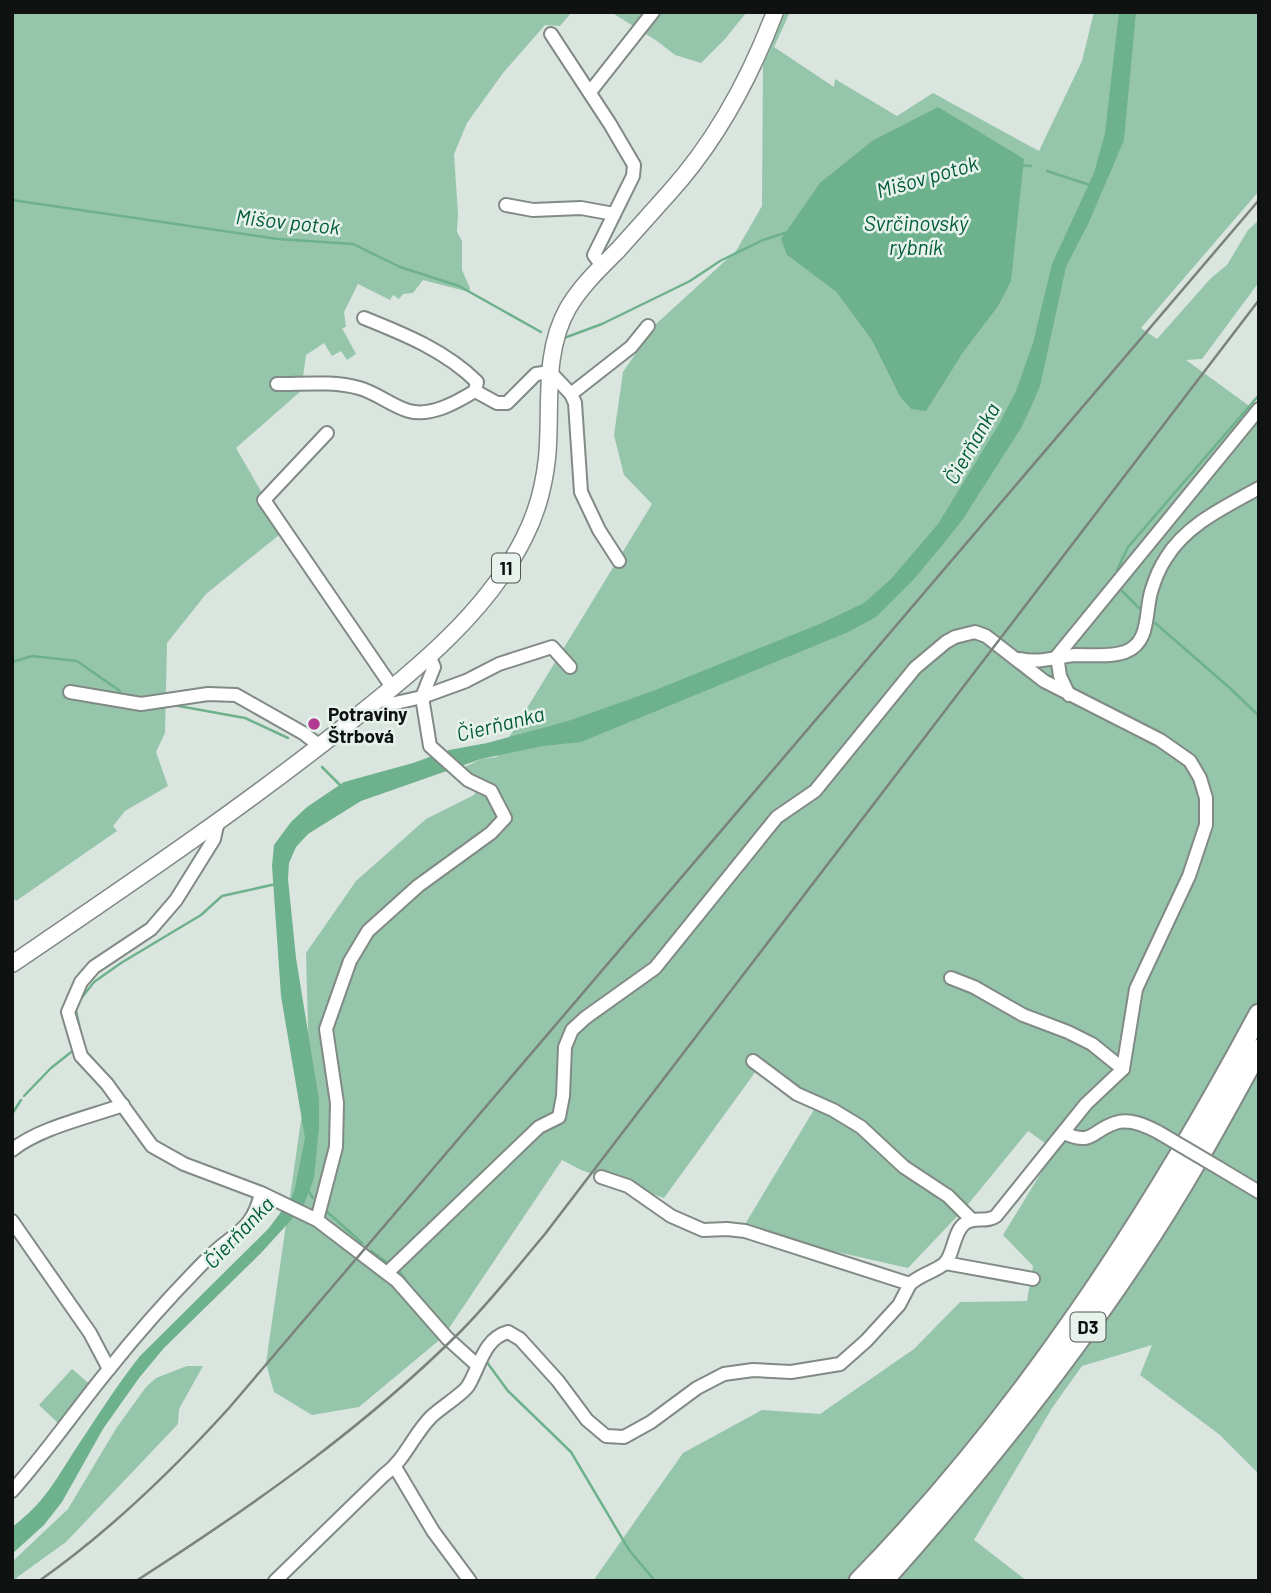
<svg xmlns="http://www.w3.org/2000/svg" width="1271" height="1593" font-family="Barlow,sans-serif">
  <rect width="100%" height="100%" fill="#dbe5df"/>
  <g fill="#95c5aa" fill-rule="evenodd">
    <path d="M 12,12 L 572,12 L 560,26 L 545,25 L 503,73 L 467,123 L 454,154 L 458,214 L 457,232 L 462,241 L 462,270 L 470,288 L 469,292 L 423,280 L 413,293 L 403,294 L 399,299 L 393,295 L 390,300 L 358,284 L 344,312 L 346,327 L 342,328 L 356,354 L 347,360 L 341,351 L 332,356 L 324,343 L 306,355 L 301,391 L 236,448 L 284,531 L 206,594 L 167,643 L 165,733 L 156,752 L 168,786 L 125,811 L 113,826 L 117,831 L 16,901 L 12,896 Z"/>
    <path d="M 611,12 L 745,12 L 746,13 L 725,39 L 701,63 L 675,55 L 657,41 Z"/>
    <path d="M 780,12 L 790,12 L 774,47 L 834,87 L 835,79 L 897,116 L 933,93 L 1039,151 L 1082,61 L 1094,12 L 1259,12 L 1259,191 L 1141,328 L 1157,339 L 1211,278 L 1227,265 L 1248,230 L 1259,220 L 1259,282 L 1202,359 L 1186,360 L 1259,413 L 1259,1474 L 1220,1435 L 1140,1375 L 1152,1345 L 1082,1366 L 1052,1408 L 974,1540 L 1027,1581 L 593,1581 L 683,1453 L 762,1410 L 820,1414 L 914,1349 L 960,1302 L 1027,1301 L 1033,1266 L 1003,1235 L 1055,1150 L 1028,1131 L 965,1208 L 908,1268 L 815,1247 L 744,1226 L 815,1108 L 756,1071 L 664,1198 L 581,1170 L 562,1160 L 443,1337 L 359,1407 L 312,1415 L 274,1392 L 266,1363 L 309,1065 L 306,953 L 356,881 L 426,819 L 474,795 L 481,783 L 461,769 L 481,759 L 497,757 L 652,504 L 624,475 L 614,435 L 623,372 L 656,324 L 736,251 L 762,206 L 763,57 ZM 787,255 L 997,308 L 962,354 L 911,409 L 900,397 L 871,339 L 836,292 Z"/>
    <path d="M 187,1366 L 203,1366 L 179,1409 L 178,1424 L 66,1542 L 12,1581 L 12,1562 L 68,1509 L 117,1427 L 146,1387 L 156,1378 Z"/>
    <path d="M 72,1369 L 92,1386 L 58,1423 L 39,1405 Z"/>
  </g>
  <g fill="#6eb18d">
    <path d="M 1119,12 L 1136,12 L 1124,140 L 1089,222 L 1066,267 L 1040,386 L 1031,407 L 1021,428 L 963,519 L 944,543 L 914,579 L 876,617 L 846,633 L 581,742 L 543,746 L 481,759 L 361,801 L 308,834 L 296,847 L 289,863 L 288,879 L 296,958 L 319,1100 L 319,1126 L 314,1178 L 303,1207 L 261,1253 L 164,1348 L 139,1378 L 103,1429 L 62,1502 L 44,1525 L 12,1554 L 12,1527 C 42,1505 54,1483 73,1453 C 95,1420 116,1386 140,1356 L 269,1228 L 292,1197 L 295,1188 L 305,1138 L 281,996 L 272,866 L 274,845 L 291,822 L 307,807 L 344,782 L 413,763 L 449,750 L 487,743 L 568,721 L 653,691 L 822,623 L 864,603 L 891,579 L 938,524 L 999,424 L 1016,391 L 1033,343 L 1052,264 L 1094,173 L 1105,133 Z"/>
    <path d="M 938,107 L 1024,159 L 1011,281 L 997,308 L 962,354 L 926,411 L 911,409 L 900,397 L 871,339 L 836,292 L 787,255 L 781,239 L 820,183 L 872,141 Z"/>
  </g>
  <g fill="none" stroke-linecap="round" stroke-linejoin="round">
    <g stroke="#6eb18d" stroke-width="2.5">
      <path d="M 1020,165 L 1031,166"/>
      <path d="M 1047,171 L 1090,185"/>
      <path d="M 12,200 L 278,239 L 353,244 L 400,267 L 459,286 L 541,332"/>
      <path d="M 564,338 L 602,324 L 690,281 L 720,261 L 763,240 L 788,232"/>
      <path d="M 1117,570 L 1128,547 L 1259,395"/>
      <path d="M 1122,591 L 1139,608"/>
      <path d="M 1155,623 L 1231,689 L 1259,716"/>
      <path d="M 12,662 L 32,656 L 77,661 L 120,691"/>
      <path d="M 173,705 L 245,718 L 288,738"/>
      <path d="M 322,767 L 342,787"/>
      <path d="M 79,1001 L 94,982 L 121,963 L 201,915 L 222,896 L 276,884"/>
      <path d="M 75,1006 L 81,1034"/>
      <path d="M 24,1096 L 51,1068 L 75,1049"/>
      <path d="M 12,1114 L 21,1100"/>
      <path d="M 307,1189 L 313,1198"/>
      <path d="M 325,1210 L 362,1243"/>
      <path d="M 371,1251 L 389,1264"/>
      <path d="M 399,1271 L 409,1285"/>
      <path d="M 486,1361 L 508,1391 L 571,1452 L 629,1550 L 655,1581"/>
    </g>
    <g stroke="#818a85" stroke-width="16">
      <g id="minor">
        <path d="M 551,34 L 610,124 L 634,165 L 633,176 L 594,255 L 602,266"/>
        <path d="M 590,92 L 653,12"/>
        <path d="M 506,205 L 533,210 L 581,208 L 614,214"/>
        <path d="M 364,318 C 404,334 446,351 477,382 L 475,391"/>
        <path d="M 277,384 C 304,384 334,381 359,388 C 377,393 392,406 409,411 C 431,417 457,402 475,391 L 497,403 L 507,403 L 536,374 L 550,372 L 571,394 L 575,403 L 581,492 L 599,530 L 619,561"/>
        <path d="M 571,394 L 631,347 L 648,326"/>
        <path d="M 327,433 L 264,500 L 392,687"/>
        <path d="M 1020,659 C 1040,664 1057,656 1077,655 C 1092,655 1111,657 1125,652 C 1150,643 1145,614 1151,592 C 1154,582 1160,567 1166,558 C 1187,524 1225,507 1259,488"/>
        <path d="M 70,692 L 141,704 L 208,694 L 236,695 L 303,733 L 320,746"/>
        <path d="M 1069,695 L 1060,676 L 1057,656 L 1259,409"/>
        <path d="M 381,697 L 391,704 L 422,697 L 466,681 L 499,664 L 552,647 L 570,667"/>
        <path d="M 218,821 L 214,839 L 176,900 L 151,929 L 94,967 L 81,982 L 68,1012 L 81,1056 L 107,1084 L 152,1146 L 184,1164 L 261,1193 L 317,1220 L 397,1281 L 447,1338 L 477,1365"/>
        <path d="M 951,978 L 974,987 L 1023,1015 L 1068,1032 L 1092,1044 L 1123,1069"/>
        <path d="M 753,1061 L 797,1094 L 833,1110 L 861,1127 L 904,1167 L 948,1196 L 972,1220"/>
        <path d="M 1064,1133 C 1093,1146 1091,1131 1115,1123 C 1129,1118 1145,1125 1158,1132"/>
        <path d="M 12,1150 C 39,1128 89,1117 123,1105"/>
        <path d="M 1219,1168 L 1259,1192"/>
        <path d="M 317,1220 L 336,1147 L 337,1103 L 326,1029 L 350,961 L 368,931 L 418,886 L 491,833 L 505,818 L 491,791 L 468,780 L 430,746 L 422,697 L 434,667 L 429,655"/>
        <path d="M 12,1221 L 90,1333 L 109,1369"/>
        <path d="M 945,1263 L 1033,1279"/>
        <path d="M 388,1272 L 539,1127 L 559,1117 L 563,1096 L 565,1047 L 572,1030 L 585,1018 L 655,968 L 777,817 L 815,791 L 915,668 L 946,642 L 955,637 L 975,632 L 986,636 L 1044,681 L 1160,740 L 1190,761 L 1200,778 L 1206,798 L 1206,825 L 1189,876 L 1136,989 L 1123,1069 L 1086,1104 L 996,1216 C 987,1223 973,1216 964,1224 C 953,1233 954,1255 944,1264 C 934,1272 921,1274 910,1284 L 745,1231 L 727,1229 L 703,1230 L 671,1216 L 628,1186 L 601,1177"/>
        <path d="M 395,1467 L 433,1531 L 470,1581"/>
        <path d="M 12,1491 C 47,1452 76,1409 109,1369 C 140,1330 174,1292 209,1257 C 233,1233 253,1231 261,1193"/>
        <path d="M 275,1581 L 384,1475 C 405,1460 413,1435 431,1417 C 440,1408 463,1394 468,1386 C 480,1367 483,1339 508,1332 L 520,1339 L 558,1381 L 587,1420 L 606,1436 L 624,1437 L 651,1422 L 697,1388 L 724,1374 L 753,1370 L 791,1372 L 840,1364 L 866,1341 L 899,1305 L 910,1284"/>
      </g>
    </g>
    <g stroke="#818a85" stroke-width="19">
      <path id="major" d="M 12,964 C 125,887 238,811 345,726 C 412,672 485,616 524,538 C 537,513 544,486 547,458 C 552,408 542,354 568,308 C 581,286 600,268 618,250 C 635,231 652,212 669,193 C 717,140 750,78 775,12"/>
    </g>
    <g stroke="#818a85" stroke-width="23">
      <g id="highway">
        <path d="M 859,1581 C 1022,1414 1149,1219 1259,1014"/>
        <path d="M 883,1581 C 974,1479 1059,1374 1135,1260 C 1181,1192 1220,1121 1259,1049"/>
      </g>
    </g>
    <use href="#minor" stroke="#fff" stroke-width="12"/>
    <use href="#major" stroke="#fff" stroke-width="16"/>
    <use href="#highway" stroke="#fff" stroke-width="19"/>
    <g stroke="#7b817d" stroke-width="2.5">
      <path d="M 39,1581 C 110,1531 171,1472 229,1408 L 1259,200"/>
      <path d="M 136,1581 C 251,1507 364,1428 461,1331 C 491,1301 517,1267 545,1234 L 1259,300"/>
    </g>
    <g stroke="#818a85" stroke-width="16" stroke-linecap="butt">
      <path id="minor-bridge" d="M 1158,1132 L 1219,1168"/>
    </g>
    <use href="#minor-bridge" stroke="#fff" stroke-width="12"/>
  </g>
  <circle fill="#b13b92" stroke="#e8f2ec" stroke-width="2.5" cx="314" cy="724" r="7"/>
  <g text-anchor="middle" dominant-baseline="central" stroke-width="5" stroke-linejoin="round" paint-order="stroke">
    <g fill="#e8f2ec" stroke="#505552" stroke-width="2">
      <rect x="492" y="553.5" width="28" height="29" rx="5"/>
      <rect x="1070.5" y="1312.5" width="35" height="29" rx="5"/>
    </g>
    <g font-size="18" font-weight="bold" fill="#0f1210">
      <text x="506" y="568">11</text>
      <text x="1088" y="1327">D3</text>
    </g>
    <g font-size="19" font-weight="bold" fill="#0f1210" stroke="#e8f2ec" text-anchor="start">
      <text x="328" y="713">Potraviny<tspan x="328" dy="22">Štrbová</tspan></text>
    </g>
    <g font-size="21" font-style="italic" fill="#025c3a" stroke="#e8f2ec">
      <text transform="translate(927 176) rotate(-16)">Mišov potok</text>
      <text transform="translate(288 221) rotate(6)">Mišov potok</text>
      <text x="916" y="222">Svrčinovský<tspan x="916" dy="24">rybník</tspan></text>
      <text transform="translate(971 443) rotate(-60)">Čierňanka</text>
      <text transform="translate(500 723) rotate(-14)">Čierňanka</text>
      <text transform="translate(238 1232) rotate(-46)">Čierňanka</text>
    </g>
  </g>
  <rect width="1271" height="1593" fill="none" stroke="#0f1210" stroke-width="28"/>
</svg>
